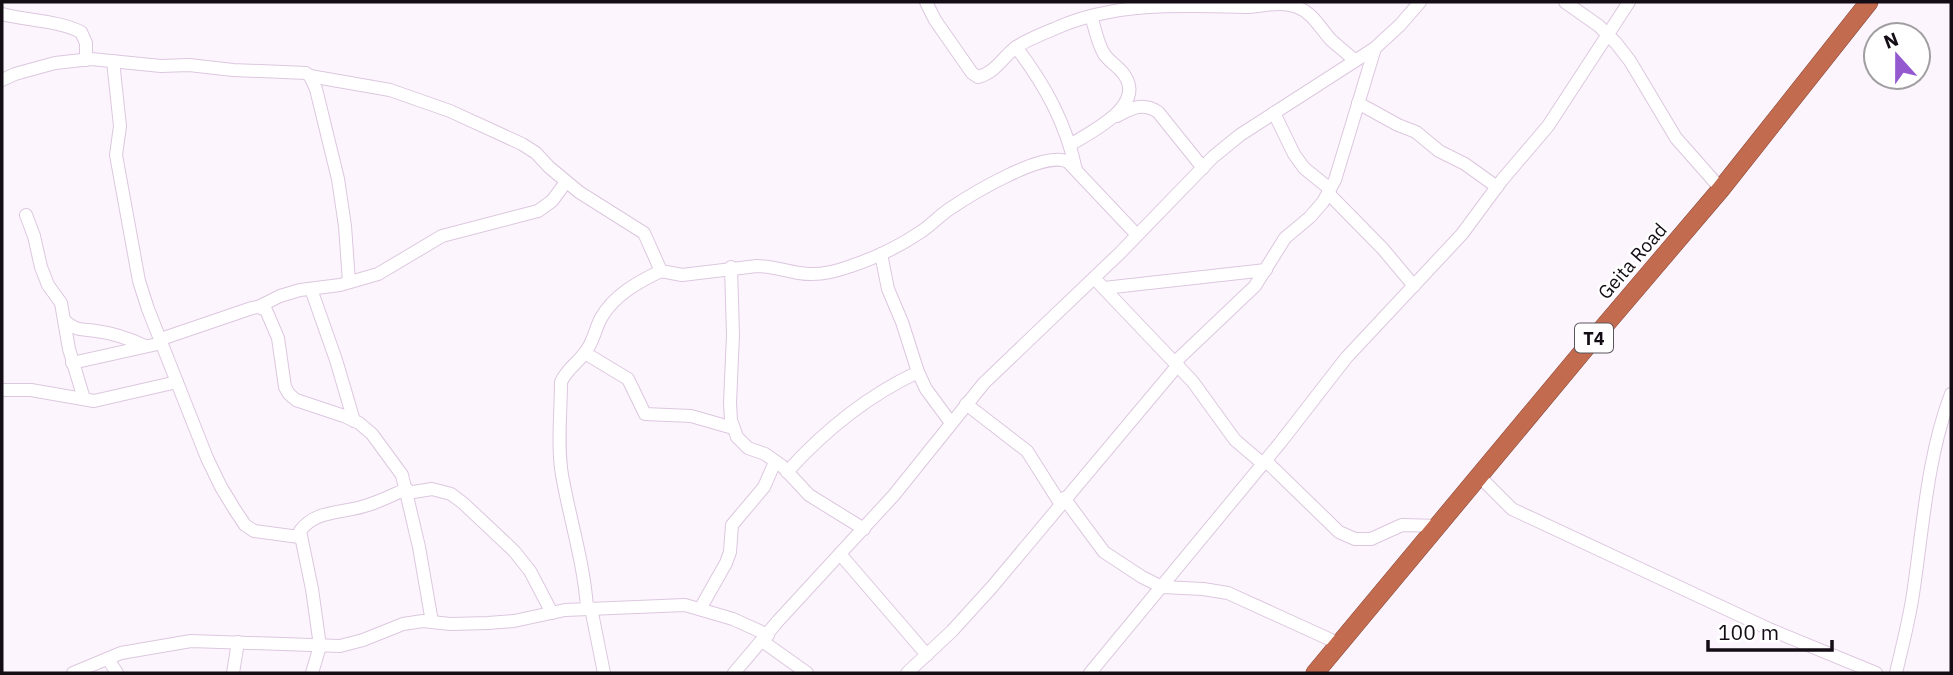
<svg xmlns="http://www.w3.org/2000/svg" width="1953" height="675" font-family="'IBM Plex Sans',sans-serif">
  <rect width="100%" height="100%" fill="#fdf5fe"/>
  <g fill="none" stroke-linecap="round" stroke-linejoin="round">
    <g stroke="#dcc7df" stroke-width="14">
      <g id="minor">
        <path d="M 926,2 L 935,20 L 972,73 L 978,77 C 996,72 1002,58 1015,48 C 1026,40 1042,34 1054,29 C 1113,2 1181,5 1244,7 C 1261,7 1280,0 1297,7 C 1313,13 1320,28 1331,40 C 1339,47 1348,54 1355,61"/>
        <path d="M 1565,2 L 1599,26 L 1616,43 L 1630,61 L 1676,138 L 1721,189"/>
        <path d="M 2,14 C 28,21 56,20 81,32 L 86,43 L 86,60"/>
        <path d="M 1016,47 C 1045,85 1066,123 1076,170"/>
        <path d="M 113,61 L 120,126 L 116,155 L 139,281 L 148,309 L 207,458 L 221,487 L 235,510 L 245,525 L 254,531 L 299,537"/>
        <path d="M 310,76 L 390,90 L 450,111 L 522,144 L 536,153 L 549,167 L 579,192 L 644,233 L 661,271 L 682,275 L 757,266 C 772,266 785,271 799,273 C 816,276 835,272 851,266 C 875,258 898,247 919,233 C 929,227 938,217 948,210 C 970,195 1045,149 1068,162 L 1137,235"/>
        <path d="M 2,80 L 15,74 L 55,63 L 91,59 L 161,66 L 189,65 L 233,70 L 306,73 L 310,76 L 316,89 L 338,179 L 345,226 L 349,282"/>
        <path d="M 1358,103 L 1398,125 L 1416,132 L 1439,151 L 1465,164 L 1497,187"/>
        <path d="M 1274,113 L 1294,154 L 1304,168 L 1330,189"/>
        <path d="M 1117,116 C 1132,108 1143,102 1158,112 L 1203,168"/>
        <path d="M 1070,145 C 1090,132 1145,107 1125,76 C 1119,66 1108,62 1103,52 C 1097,41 1095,28 1091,16"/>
        <path d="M 1328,193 L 1383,249 L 1414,286"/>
        <path d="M 26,215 L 34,236 L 41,267 L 48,285 L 61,303 L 69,349 L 84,399"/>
        <path d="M 881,254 L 888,289 L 902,322 L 918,372 L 926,389 L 951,423"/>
        <path d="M 731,267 L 733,335 L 730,403 L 731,420 L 737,437 L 748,448 L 765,454 L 782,466 L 809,495 L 864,529"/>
        <path d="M 1094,278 L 1193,382 L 1235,440 L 1263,464"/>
        <path d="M 1104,288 L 1266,270"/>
        <path d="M 311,289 L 336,360 L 354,421"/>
        <path d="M 258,307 L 280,296 L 300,290 L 340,285 L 378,274 L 442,236 L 538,211 L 552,201 L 566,182"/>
        <path d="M 65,321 C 75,331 84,329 96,331 C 113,333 130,339 145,346"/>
        <path d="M 161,339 L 252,308 L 258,307 L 266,310 L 278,338 L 285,387 L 289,394 L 296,400 L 344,416 L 359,423 L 372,434 L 402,475 L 419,547 L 432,622"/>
        <path d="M 585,353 L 628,379 L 645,414 L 691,416 L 733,428"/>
        <path d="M 1175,362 L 1255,286 L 1285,238 L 1310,217 L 1323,202 L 1335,180 L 1375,48"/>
        <path d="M 72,363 L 162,343"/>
        <path d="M 2,390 L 31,390 L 94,401 L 177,382"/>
        <path d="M 966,404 L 1027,451 L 1060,503"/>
        <path d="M 1266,461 L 1339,532 L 1355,539 L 1371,539 L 1402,525 L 1440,526"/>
        <path d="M 787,472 C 825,430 867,396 918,372"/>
        <path d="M 1480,477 L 1512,509 L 1769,629 L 1876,673"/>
        <path d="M 407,493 L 432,489 L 451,494 L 463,503 L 514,551 L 530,571 L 552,613"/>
        <path d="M 1064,498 L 1104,552 L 1142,577 L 1162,587 L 1203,589 L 1228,593 L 1340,644"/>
        <path d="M 840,554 L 927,655"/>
        <path d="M 587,608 C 584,563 570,520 562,475 C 557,445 561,412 561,382 C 568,367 580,362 588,348 C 594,339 596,327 601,318 C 614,295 638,282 661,271"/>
        <path d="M 591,608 L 604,673"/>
        <path d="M 700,609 L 726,563 L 730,552 L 732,525 L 764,487 L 775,462"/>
        <path d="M 762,641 L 807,673"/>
        <path d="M 108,659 L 117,673"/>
        <path d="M 73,673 L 121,653 L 191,641 L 340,646 L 363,640 L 403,624 L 423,621 L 450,624 L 488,623 L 514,621 L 565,610 L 685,605 L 733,619 L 768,635"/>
        <path d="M 233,673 L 238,642"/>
        <path d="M 312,673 L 320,646 L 312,589 L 300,531 C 317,508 346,514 371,504 C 383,500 394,494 407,489"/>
        <path d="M 734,673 L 778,621 L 894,495 L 984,383 L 1120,253 L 1213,157 L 1240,135 L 1375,48 L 1400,25 L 1420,2"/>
        <path d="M 907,673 L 952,631 L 992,587 L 1178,365"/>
        <path d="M 1090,673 L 1280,443 L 1346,358 L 1462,234 L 1502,180 L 1548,126 L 1629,2"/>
        <path d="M 1896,673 C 1902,647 1909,621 1913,594 C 1923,528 1927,457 1951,394"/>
      </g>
    </g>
    <g stroke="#864a3b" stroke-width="19">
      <path id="highway" d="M 1315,673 L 1584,350 L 1721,189 L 1869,2"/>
    </g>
    <use href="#minor" stroke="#fff" stroke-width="12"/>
    <use href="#highway" stroke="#c36b4f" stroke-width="18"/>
  </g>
  <g text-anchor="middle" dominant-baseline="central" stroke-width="5" stroke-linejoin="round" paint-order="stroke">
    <rect fill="#fff" stroke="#5a565b" stroke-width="2" x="1575" y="323.5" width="38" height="29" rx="5"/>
    <g font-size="18" font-weight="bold" fill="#140d15">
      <text x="1594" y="338">T4</text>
    </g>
    <g font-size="19" fill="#140d15" stroke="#fff">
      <text transform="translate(1632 261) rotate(-49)">Geita Road</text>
    </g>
  </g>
  <rect width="1953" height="675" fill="none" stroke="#140d15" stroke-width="7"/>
  <g transform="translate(1897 56) rotate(339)"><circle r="33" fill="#ffffff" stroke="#a19ea1" stroke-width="2"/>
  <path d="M0-5L12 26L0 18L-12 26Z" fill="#9458cf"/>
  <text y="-10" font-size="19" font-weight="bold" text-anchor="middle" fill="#140d15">N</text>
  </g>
  <path d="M1708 640v10h124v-10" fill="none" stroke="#140d15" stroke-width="3.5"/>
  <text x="1718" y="640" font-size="21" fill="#140d15" stroke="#ffffff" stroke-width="5" paint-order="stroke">100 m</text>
</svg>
